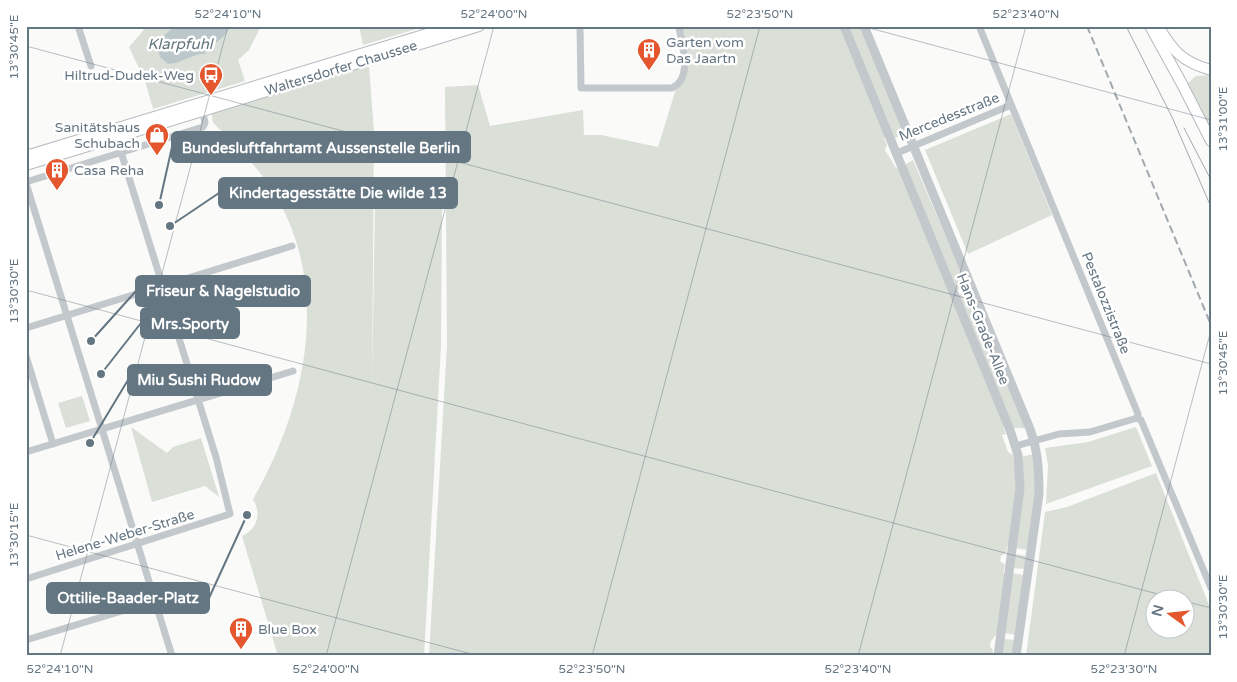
<svg xmlns="http://www.w3.org/2000/svg" width="1237" height="682" font-family="'Varela Round',sans-serif">
  <rect width="100%" height="100%" fill="#fafaf8"/>
  <g fill="#dadfd7" fill-rule="evenodd">
    <path d="M 147,26 L 261,26 L 249,50 L 238,60 L 245,81 L 153,109 L 145,81 L 129,47 Z"/>
    <path d="M 359,26 L 423,26 L 423,27 L 363,45 Z"/>
    <path d="M 682,26 L 840,26 L 886,137 L 884,138 L 887,145 L 885,150 L 896,168 L 899,167 L 1005,426 L 1003,427 L 1006,434 L 1002,435 L 1008,452 L 1013,455 L 1017,481 L 1010,546 L 1007,546 L 1006,553 L 1001,556 L 1000,561 L 1005,565 L 1003,573 L 1006,574 L 998,632 L 991,641 L 990,646 L 993,651 L 992,656 L 429,656 L 447,346 L 445,87 L 478,85 L 490,126 L 583,110 L 584,135 L 601,135 L 658,147 L 675,92 L 687,68 Z"/>
    <path d="M 848,26 L 861,26 L 906,134 L 895,138 Z"/>
    <path d="M 369,66 L 374,131 L 372,390 L 375,201 L 442,199 L 441,345 L 424,656 L 278,656 L 242,536 C 257,529 262,514 253,499 C 307,405 333,284 271,188 C 259,170 244,154 230,138 C 225,133 217,128 213,122 C 212,119 212,114 211,111 Z"/>
    <path d="M 1211,75 L 1211,132 L 1188,86 L 1188,83 L 1196,76 Z"/>
    <path d="M 1011,114 L 1052,215 L 968,254 L 925,150 Z"/>
    <path d="M 913,160 L 967,286 L 956,291 L 904,165 Z"/>
    <path d="M 970,290 L 1026,428 L 1012,428 L 958,295 Z"/>
    <path d="M 82,396 L 90,421 L 66,428 L 58,403 Z"/>
    <path d="M 131,427 L 167,453 L 173,447 L 201,438 L 219,497 L 205,486 L 152,502 Z"/>
    <path d="M 1136,427 L 1152,466 L 1046,504 L 1048,465 L 1045,448 L 1088,442 Z"/>
    <path d="M 1034,454 L 1036,484 L 1028,550 L 1015,548 L 1021,457 Z"/>
    <path d="M 1156,473 L 1211,610 L 1211,656 L 1026,656 L 1045,512 L 1067,507 ZM 1154,600 L 1184,600 L 1184,630 L 1154,630 Z"/>
    <path d="M 1014,554 L 1027,556 L 1025,569 L 1012,568 Z"/>
    <path d="M 1012,573 L 1024,575 L 1017,635 L 1004,633 Z"/>
    <path d="M 1003,639 L 1016,640 L 1014,654 L 1001,653 Z"/>
  </g>
  <path fill="#bbc7cb" d="M 175,26 L 229,26 C 227,40 210,42 205,54 C 197,52 180,64 168,64 L 160,57 L 157,45 L 161,38 Z"/>
  <g fill="none" stroke-linecap="round" stroke-linejoin="round">
    <g stroke="#b3babf" stroke-width="12">
      <g id="secondary">
        <path d="M 1150,26 L 1182,84 L 1211,141"/>
        <path d="M 1158,26 C 1173,51 1182,62 1211,70"/>
        <path d="M 26,156 L 453,26"/>
        <path d="M 26,165 L 479,26"/>
      </g>
    </g>
    <g stroke="#c3c8cc" stroke-width="7">
      <path d="M 78,26 L 91,66"/>
      <path d="M 580,26 L 581,88 L 672,88 C 694,78 681,43 679,26"/>
      <path d="M 979,26 L 1138,414 L 1137,418 L 1141,420 L 1211,588"/>
      <path d="M 897,153 L 1011,105"/>
      <path d="M 26,182 L 203,127 L 205,123 L 202,108"/>
      <path d="M 26,183 L 172,656"/>
      <path d="M 26,328 L 292,246"/>
      <path d="M 26,356 L 53,444"/>
      <path d="M 1016,446 L 1059,434 L 1090,432 L 1137,418"/>
      <path d="M 26,452 L 293,371"/>
      <path d="M 26,579 L 230,514 L 216,457 L 121,152"/>
      <path d="M 26,640 L 155,601"/>
    </g>
    <g stroke="#c3c8cc" stroke-width="9">
      <path d="M 844,26 L 1010,430 L 1018,455 L 1020,488 L 998,656"/>
      <path d="M 864,26 L 1030,429 C 1038,451 1039,471 1039,494 L 1016,656"/>
    </g>
    <use href="#secondary" stroke="#fff" stroke-width="10"/>
    <g stroke="#a2aab0" stroke-width="1">
      <path d="M 1126,26 L 1172,117 L 1211,207"/>
      <path d="M 1184,128 L 1211,180"/>
    </g>
    <path stroke="#a2aab0" stroke-width="2" stroke-dasharray="8 4" stroke-linecap="butt" d="M 1087,26 L 1211,325"/>
  </g>
  <path fill="none" stroke="#657683" stroke-width="1" stroke-opacity="0.45" d="M 862,26 L 1211,120M 26,46 L 1211,364M 26,290 L 1180,600M 26,535 L 479,656M 1184,601 L 1211,608M 60,656 L 228,26M 326,656 L 494,26M 592,656 L 760,26M 858,656 L 1026,26M 1124,656 L 1211,330"/>
  <defs>
    <g id="building-pin" transform="scale(1.25)"><path d="M0 17L-7.5 6A9.5 9.5 0 1 1 7.5 6Z" fill="#e4572e" stroke="#fff"/><path d="M-4-6H4V6H1V3H-1V6H-4ZM-2.5-4.3h1.7v1.8h-1.7ZM.8-4.3h1.7v1.8H.8ZM-2.5-1h1.7V.8h-1.7ZM.8-1h1.7V.8H.8Z" fill="#fff"/></g>
    <g id="bus-pin" transform="scale(1.25)"><path d="M0 17L-7.5 6A9.5 9.5 0 1 1 7.5 6Z" fill="#e4572e" stroke="#fff"/><path d="M-5-6H5V4H4V6H2V4H-2V6H-4V4H-5ZM-3.5-4V0h7V-4ZM-3.5 1.2v1.5H-2V1.2ZM2 1.2v1.5H3.5V1.2Z" fill="#fff"/></g>
    <g id="shop-pin" transform="scale(1.25)"><path d="M0 17L-7.5 6A9.5 9.5 0 1 1 7.5 6Z" fill="#e4572e" stroke="#fff"/><path d="M-5-2.5h2.3a2.7 3.5 0 0 1 5.4 0H5L5.5 6h-11ZM-1.5-2.5h3a1.5 2.3 0 0 0-3 0Z" fill="#fff"/></g>
  </defs>
  <g fill-rule="evenodd">
    <use href="#building-pin" x="649" y="50"/>
    <use href="#bus-pin" x="211" y="75"/>
    <use href="#shop-pin" x="157" y="135"/>
    <use href="#building-pin" x="57" y="170"/>
    <use href="#building-pin" x="241" y="629"/>
  </g>
  <g text-anchor="middle" dominant-baseline="central" stroke-width="5" stroke-linejoin="round" paint-order="stroke">
    <g font-size="14" fill="#657683" stroke="#fff" text-anchor="start">
      <text x="666" y="42">Garten vom<tspan x="666" dy="16">Das Jaartn</tspan></text>
      <text x="194" y="75" text-anchor="end">Hiltrud-Dudek-Weg</text>
      <text x="140" y="127" text-anchor="end">Sanitätshaus<tspan x="140" dy="16">Schubach</tspan></text>
      <text x="74" y="170">Casa Reha</text>
      <text x="258" y="629">Blue Box</text>
    </g>
    <g font-size="14" fill="#657683" stroke="#fff">
      <text transform="translate(341 68) rotate(-17)">Waltersdorfer Chaussee</text>
      <text transform="translate(949 117) rotate(-22)">Mercedesstraße</text>
      <text transform="translate(1106 303) rotate(68)">Pestalozzistraße</text>
      <text transform="translate(983 329) rotate(68)">Hans-Grade-Allee</text>
      <text transform="translate(125 535) rotate(-17)">Helene-Weber-Straße</text>
    </g>
    <g font-size="15" font-style="italic" fill="#60757c" stroke="#fff">
      <text x="180" y="44">Klarpfuhl</text>
    </g>
  </g>
  <path fill="none" stroke="#657683" stroke-width="2" d="M159 205L172 147M170 226L219 193M91 341L136 291M101 374L141 323M90 443L128 380M247 515L209 598"/>
  <g fill="#657683" stroke="#fff" stroke-width="2">
    <circle cx="159" cy="205" r="5"/>
    <circle cx="170" cy="226" r="5"/>
    <circle cx="91" cy="341" r="5"/>
    <circle cx="101" cy="374" r="5"/>
    <circle cx="90" cy="443" r="5"/>
    <circle cx="247" cy="515" r="5"/>
  </g>
  <g fill="#657683" stroke="#657683" stroke-width="2">
    <rect x="172" y="132" width="298" height="30" rx="5"/>
    <rect x="219" y="178" width="238" height="30" rx="5"/>
    <rect x="136" y="276" width="174" height="30" rx="5"/>
    <rect x="141" y="308" width="98" height="30" rx="5"/>
    <rect x="128" y="365" width="143" height="30" rx="5"/>
    <rect x="47" y="583" width="162" height="30" rx="5"/>
  </g>
  <g font-size="15" text-anchor="middle" font-weight="bold" fill="#fff">
    <text x="321" y="153">Bundesluftfahrtamt Aussenstelle Berlin</text>
    <text x="338" y="198">Kindertagesstätte Die wilde 13</text>
    <text x="223" y="296">Friseur &amp; Nagelstudio</text>
    <text x="190" y="329">Mrs.Sporty</text>
    <text x="199" y="385">Miu Sushi Rudow</text>
    <text x="128" y="603">Ottilie-Baader-Platz</text>
  </g>
  <rect width="1237" height="682" fill="none" stroke="#ffffff" stroke-width="55"/>
  <g transform="translate(1170 614) rotate(285)"><circle r="24" fill="#ffffff" stroke="#c1c8cd"/>
  <path d="M0-4L9 19L0 12L-9 19Z" fill="#e4572e"/>
  <text y="-8" font-size="14" font-weight="bold" text-anchor="middle" fill="#657683">N</text>
  </g>
  <rect x="28" y="28" width="1182" height="626" fill="none" stroke="#657683" stroke-width="2"/>
  <g font-size="12" text-anchor="middle" fill="#657683">
    <text x="228" y="18">52°24'10"N</text>
    <text x="494" y="18">52°24'00"N</text>
    <text x="760" y="18">52°23'50"N</text>
    <text x="1026" y="18">52°23'40"N</text>
    <text transform="translate(14 47) rotate(-90)" y="4">13°30'45"E</text>
    <text transform="translate(1223 119) rotate(-90)" y="4">13°31'00"E</text>
    <text transform="translate(14 291) rotate(-90)" y="4">13°30'30"E</text>
    <text transform="translate(1223 363) rotate(-90)" y="4">13°30'45"E</text>
    <text transform="translate(14 535) rotate(-90)" y="4">13°30'15"E</text>
    <text transform="translate(1223 607) rotate(-90)" y="4">13°30'30"E</text>
    <text x="60" y="673">52°24'10"N</text>
    <text x="326" y="673">52°24'00"N</text>
    <text x="592" y="673">52°23'50"N</text>
    <text x="858" y="673">52°23'40"N</text>
    <text x="1124" y="673">52°23'30"N</text>
  </g>
</svg>
